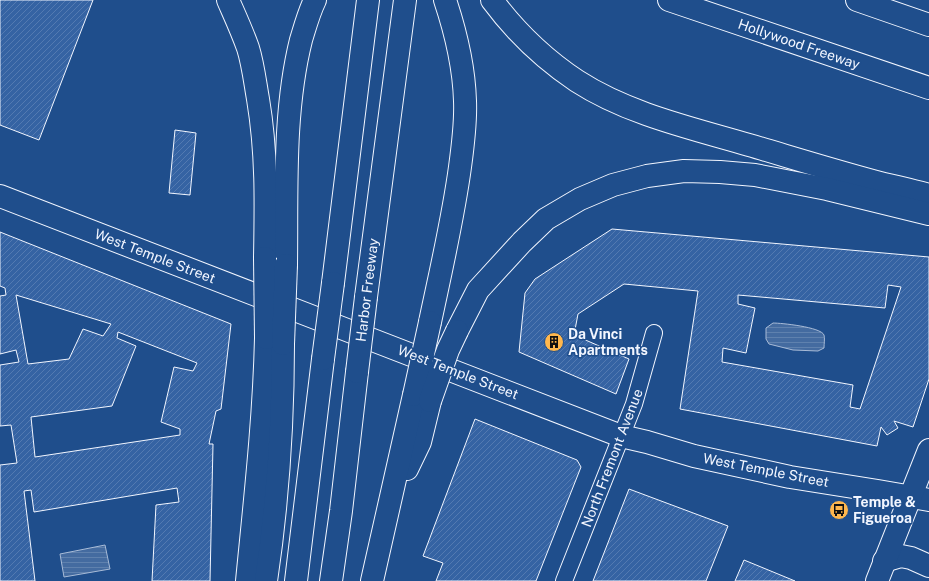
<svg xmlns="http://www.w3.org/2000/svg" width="929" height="581" font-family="'Public Sans',sans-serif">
  <defs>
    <pattern id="water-rules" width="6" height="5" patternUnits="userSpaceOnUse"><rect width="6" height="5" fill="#446ba0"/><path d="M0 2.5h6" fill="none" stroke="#5f81ae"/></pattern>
    <pattern id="building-hatch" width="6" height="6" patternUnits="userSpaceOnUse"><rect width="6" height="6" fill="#3563a3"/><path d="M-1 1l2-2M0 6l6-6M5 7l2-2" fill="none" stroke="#537ab1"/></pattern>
  </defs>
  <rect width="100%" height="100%" fill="#1f4e8c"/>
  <g fill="url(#water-rules)" stroke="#a8bbd7">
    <path d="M 773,323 C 781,323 821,327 824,335 C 825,338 824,344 824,348 L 818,351 L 793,350 L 769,344 L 766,339 L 766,328 Z"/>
    <path d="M 105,545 L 110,569 L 64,577 L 60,554 Z"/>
  </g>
  <g fill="url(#building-hatch)" stroke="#f2f6ff" fill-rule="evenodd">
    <path d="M 0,0 L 93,0 L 39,140 L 0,125 Z"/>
    <path d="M 175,130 L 196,133 L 190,195 L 169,193 Z"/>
    <path d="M 612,229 L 929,257 L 929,379 L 913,427 L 894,421 L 898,428 L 887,435 L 881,427 L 877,446 L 680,409 L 698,291 L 624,284 L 578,314 L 574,335 L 629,359 L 616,394 L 519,352 L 525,293 L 535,279 ZM 888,285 L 901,287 L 860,409 L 850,407 L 853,385 L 722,362 L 723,348 L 746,353 L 755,308 L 738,304 L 738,295 L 885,308 Z"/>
    <path d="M 0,232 L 231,324 L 221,409 L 216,411 L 209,444 L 213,444 L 210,581 L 152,581 L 156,505 L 179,502 L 177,488 L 34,512 L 31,490 L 24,491 L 35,581 L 0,581 L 0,465 L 17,463 L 11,425 L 0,426 L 0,365 L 19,362 L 16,350 L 0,354 L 0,296 L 6,295 L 5,288 L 0,286 ZM 16,295 L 111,324 L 103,336 L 83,329 L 69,359 L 28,364 ZM 118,332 L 197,363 L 193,371 L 174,367 L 161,422 L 180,429 L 180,435 L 35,457 L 31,417 L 112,406 L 136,346 L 117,338 Z"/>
    <path d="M 475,419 L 577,460 L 581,467 L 536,581 L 436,581 L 443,563 L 423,556 Z"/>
    <path d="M 629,489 L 728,526 L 706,581 L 593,581 Z"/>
    <path d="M 744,560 L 795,581 L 735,581 Z"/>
  </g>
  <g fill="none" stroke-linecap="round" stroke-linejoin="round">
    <g stroke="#f2f6ff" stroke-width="18">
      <path id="street" d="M 564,581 L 634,404 L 654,333"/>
    </g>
    <g stroke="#f2f6ff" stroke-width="24">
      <path id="secondary" d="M 0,196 L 621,436 L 647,442 L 694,456 L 790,477 L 878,491 L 929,500"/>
    </g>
    <g stroke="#f2f6ff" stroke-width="24">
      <g id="primary">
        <path d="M 884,561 L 901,556 L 911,558 L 929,566"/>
        <path d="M 877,581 L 929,450"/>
      </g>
    </g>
    <g stroke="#f2f6ff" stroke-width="24">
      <g id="highway">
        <path d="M 228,0 C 235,16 242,31 248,48 C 253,64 255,82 258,99 C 267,153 266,203 265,258"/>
        <path d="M 492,0 C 515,31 544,59 577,81 C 628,114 691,128 749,145 C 790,157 832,170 873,181 C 892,186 911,190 929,195"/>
        <path d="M 669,0 L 929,88"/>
        <path d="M 857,0 L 929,25"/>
        <path d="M 286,265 C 287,192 283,112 301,40 C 305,27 309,12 315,0"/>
        <path d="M 333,283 L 368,0"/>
        <path d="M 366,297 L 405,0"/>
        <path d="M 430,322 C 441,270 453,219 460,167 C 463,145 466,123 465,101 C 464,66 456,33 445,0"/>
        <path d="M 457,331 L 478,290 L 522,242 L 546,219 L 580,199 L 613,185 L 647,176 L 684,171 L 720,172 L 755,175 L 827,189 L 929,214"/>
        <path d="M 407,469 L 420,442 L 430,401"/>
        <path d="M 247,581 C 255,499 264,420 266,338"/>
        <path d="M 266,581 C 278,501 283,425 283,344"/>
        <path d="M 296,581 L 323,359"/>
        <path d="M 331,581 L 341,511 L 357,372"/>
        <path d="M 372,581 L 414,395"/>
      </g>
    </g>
    <use href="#street" stroke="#1f4e8c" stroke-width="16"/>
    <use href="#secondary" stroke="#1f4e8c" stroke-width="22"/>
    <use href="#primary" stroke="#1f4e8c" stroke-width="22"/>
    <use href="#highway" stroke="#1f4e8c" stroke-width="22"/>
    <g stroke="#f2f6ff" stroke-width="24" stroke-linecap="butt">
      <g id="highway-bridge">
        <path d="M 265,258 L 266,338"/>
        <path d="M 283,344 L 286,265"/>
        <path d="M 323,359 L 333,283"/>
        <path d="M 357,372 L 366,297"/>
        <path d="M 414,395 L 430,322"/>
        <path d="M 430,401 L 448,350 L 457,331"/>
      </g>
    </g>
    <use href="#highway-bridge" stroke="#1f4e8c" stroke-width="22"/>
  </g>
  <defs>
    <g id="building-disc" transform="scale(1)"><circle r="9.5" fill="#ffb74d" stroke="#1f4e8c"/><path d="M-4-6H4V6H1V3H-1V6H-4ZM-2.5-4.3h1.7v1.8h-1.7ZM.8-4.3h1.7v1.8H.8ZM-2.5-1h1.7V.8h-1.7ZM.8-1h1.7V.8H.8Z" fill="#111"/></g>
    <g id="bus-disc" transform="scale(1)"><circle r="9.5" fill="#ffb74d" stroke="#1f4e8c"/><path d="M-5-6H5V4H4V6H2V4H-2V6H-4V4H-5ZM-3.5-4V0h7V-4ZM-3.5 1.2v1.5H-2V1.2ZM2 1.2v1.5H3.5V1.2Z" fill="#111"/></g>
  </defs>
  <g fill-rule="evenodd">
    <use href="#building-disc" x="554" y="342"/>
    <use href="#bus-disc" x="839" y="510"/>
  </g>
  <g text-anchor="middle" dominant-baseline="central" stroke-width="3" stroke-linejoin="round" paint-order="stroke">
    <g font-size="14" fill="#f2f6ff" stroke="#1f4e8c">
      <text transform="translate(799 44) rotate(19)">Hollywood Freeway</text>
      <text transform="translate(155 256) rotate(21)">West Temple Street</text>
      <text transform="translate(367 290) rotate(-83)">Harbor Freeway</text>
      <text transform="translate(458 372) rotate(21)">West Temple Street</text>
      <text transform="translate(612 458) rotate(-69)">North Fremont Avenue</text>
      <text transform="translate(766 470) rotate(11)">West Temple Street</text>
    </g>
    <g font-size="14" font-weight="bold" fill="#f2f6ff" stroke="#1f4e8c" text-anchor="start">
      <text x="568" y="334">Da Vinci<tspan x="568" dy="16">Apartments</tspan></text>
      <text x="853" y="502">Temple &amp;<tspan x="853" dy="16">Figueroa</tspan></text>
    </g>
  </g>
</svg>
